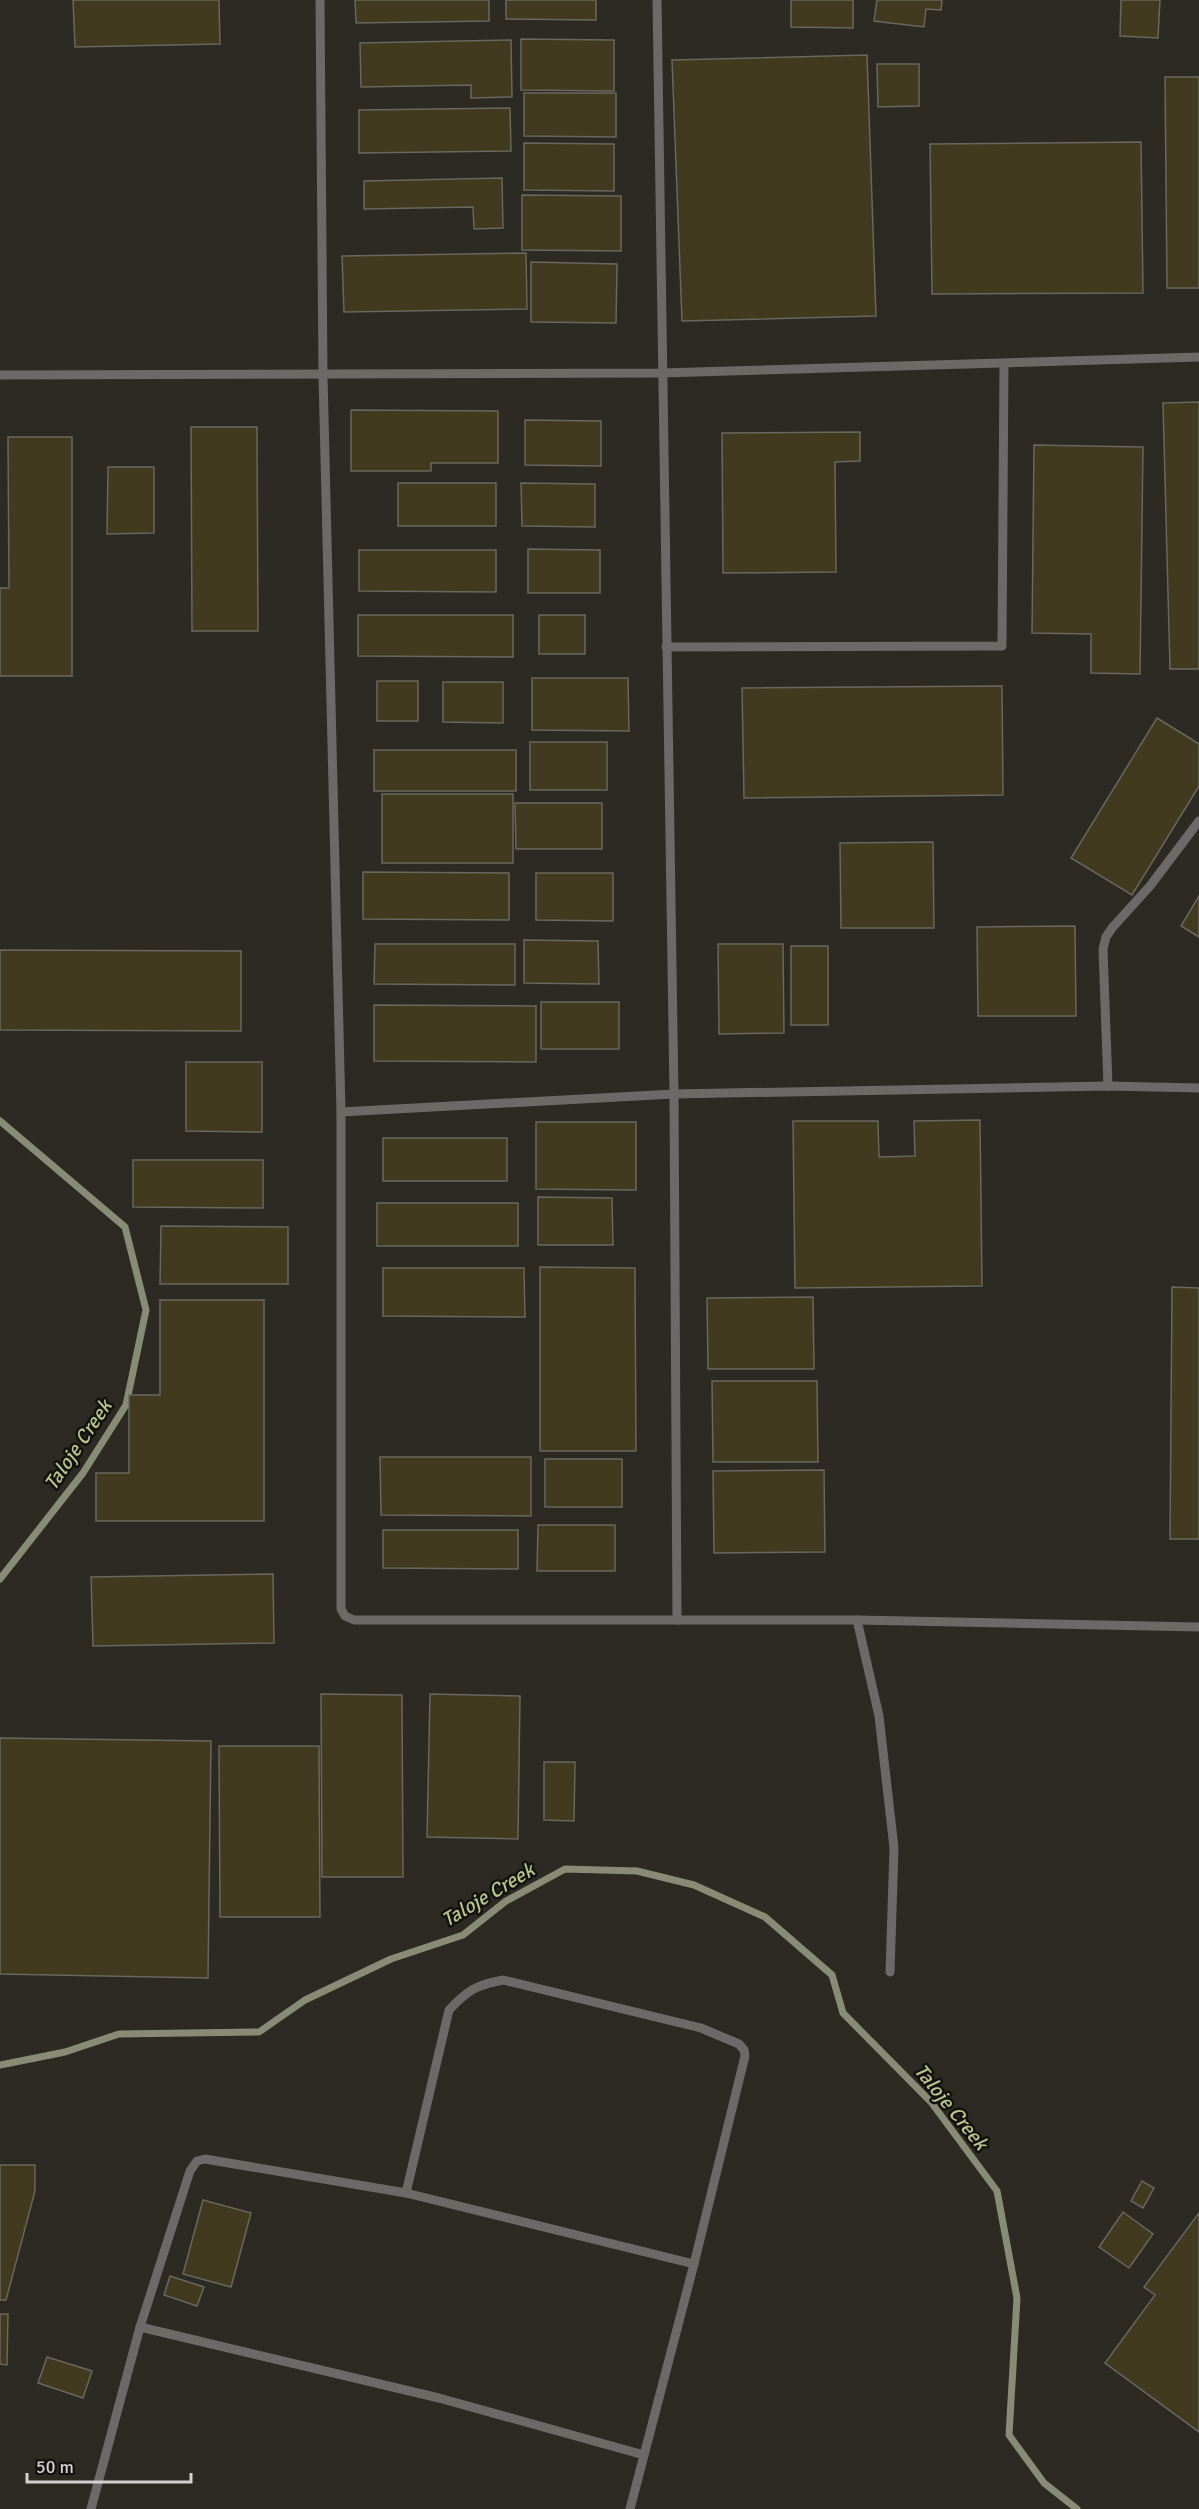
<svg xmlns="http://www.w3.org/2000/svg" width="1199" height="2509" font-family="Signika,sans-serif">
  <rect width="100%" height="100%" fill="#2d2923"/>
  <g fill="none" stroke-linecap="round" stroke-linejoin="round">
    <g stroke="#888c76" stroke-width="7">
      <path d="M 0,1121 L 125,1227 L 146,1310 L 126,1405 L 83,1473 L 0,1579"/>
      <path d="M 0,2065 L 65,2052 L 119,2034 L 259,2032 L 305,2000 L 391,1959 L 463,1935 L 506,1901 L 565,1869 L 637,1871 L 694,1885 L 765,1917 L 832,1975 L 843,2013 L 931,2102 L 997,2191 L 1017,2298 L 1009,2435 L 1044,2483 L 1077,2509"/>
    </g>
  </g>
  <g fill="#413a1e" stroke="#69675f" stroke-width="1.5">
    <path d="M 73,0 L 219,0 L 220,44 L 75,47 Z"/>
    <path d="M 355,0 L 489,0 L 489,21 L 356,23 Z"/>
    <path d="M 506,0 L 596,0 L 596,20 L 506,19 Z"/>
    <path d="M 791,0 L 853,0 L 853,28 L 791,27 Z"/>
    <path d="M 877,0 L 942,0 L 941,10 L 926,9 L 924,27 L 874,21 Z"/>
    <path d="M 1121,0 L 1160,0 L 1158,38 L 1120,36 Z"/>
    <path d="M 521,39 L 614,40 L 614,91 L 521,90 Z"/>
    <path d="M 511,40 L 512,97 L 471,98 L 471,85 L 361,87 L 360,43 Z"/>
    <path d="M 867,55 L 876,316 L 682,321 L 672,60 Z"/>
    <path d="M 877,64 L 919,64 L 919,106 L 878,107 Z"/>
    <path d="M 1165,77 L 1199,77 L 1199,288 L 1167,288 Z"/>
    <path d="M 524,93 L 616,93 L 616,137 L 524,136 Z"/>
    <path d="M 510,108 L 511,151 L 359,153 L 359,110 Z"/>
    <path d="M 1141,142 L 1143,293 L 932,294 L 930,144 Z"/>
    <path d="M 524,143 L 614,144 L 614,191 L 524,190 Z"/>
    <path d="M 502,178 L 503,228 L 474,229 L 473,207 L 364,209 L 364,181 Z"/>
    <path d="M 522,195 L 621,196 L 621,251 L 522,250 Z"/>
    <path d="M 526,253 L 527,309 L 344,312 L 342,256 Z"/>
    <path d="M 531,262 L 617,264 L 616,323 L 531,322 Z"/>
    <path d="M 1199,402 L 1199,669 L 1170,669 L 1163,403 Z"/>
    <path d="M 351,410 L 498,411 L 498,463 L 431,463 L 431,471 L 351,471 Z"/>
    <path d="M 525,420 L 601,421 L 601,466 L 525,465 Z"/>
    <path d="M 191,427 L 257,427 L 258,631 L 192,631 Z"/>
    <path d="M 860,432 L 860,461 L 835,462 L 836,572 L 723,573 L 722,433 Z"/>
    <path d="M 8,437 L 72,437 L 72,676 L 0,676 L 0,588 L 9,588 Z"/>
    <path d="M 1034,445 L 1143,447 L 1140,674 L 1091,673 L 1091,634 L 1032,633 Z"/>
    <path d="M 108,467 L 154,467 L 154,533 L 107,534 Z"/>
    <rect x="398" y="483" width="98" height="43"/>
    <path d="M 521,483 L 595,484 L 595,527 L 522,526 Z"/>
    <path d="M 528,549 L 600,550 L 600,593 L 528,593 Z"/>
    <path d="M 359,550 L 496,550 L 496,592 L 359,591 Z"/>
    <path d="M 358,615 L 513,615 L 513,657 L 358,656 Z"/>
    <rect x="539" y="615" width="46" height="39"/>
    <path d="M 532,678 L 628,678 L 629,731 L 532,730 Z"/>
    <rect x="377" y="681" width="41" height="40"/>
    <path d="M 443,682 L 503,682 L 503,723 L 443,722 Z"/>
    <path d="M 1002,686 L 1003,795 L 744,798 L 742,688 Z"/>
    <path d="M 1157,718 L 1199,744 L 1199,786 L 1132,895 L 1071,858 Z"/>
    <rect x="530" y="742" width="77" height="48"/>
    <rect x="374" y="750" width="142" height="41"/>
    <rect x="382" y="794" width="131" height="69"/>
    <path d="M 515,803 L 602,803 L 602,849 L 516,849 Z"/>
    <path d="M 933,842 L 934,928 L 841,928 L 840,843 Z"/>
    <path d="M 363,872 L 509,873 L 509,920 L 363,919 Z"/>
    <path d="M 536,873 L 613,873 L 613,921 L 536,920 Z"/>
    <path d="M 1199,896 L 1199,937 L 1181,926 Z"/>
    <path d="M 1075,926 L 1076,1016 L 978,1016 L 977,927 Z"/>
    <path d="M 524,940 L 598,941 L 599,984 L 524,983 Z"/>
    <path d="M 375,944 L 515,944 L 515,985 L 374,984 Z"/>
    <path d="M 718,944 L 783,944 L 784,1033 L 719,1034 Z"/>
    <rect x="791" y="946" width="37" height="79"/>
    <path d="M 0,950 L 241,951 L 241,1031 L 0,1030 Z"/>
    <rect x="541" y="1002" width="78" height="47"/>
    <path d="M 374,1005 L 536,1006 L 536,1062 L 374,1061 Z"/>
    <path d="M 186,1062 L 262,1062 L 262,1132 L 186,1131 Z"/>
    <path d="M 980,1120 L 982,1286 L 795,1288 L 793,1121 L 878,1121 L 879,1157 L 915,1156 L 914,1121 Z"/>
    <path d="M 536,1122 L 636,1122 L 636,1190 L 536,1189 Z"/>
    <rect x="383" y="1138" width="124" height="43"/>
    <path d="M 133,1160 L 263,1160 L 263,1208 L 133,1207 Z"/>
    <path d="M 538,1197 L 612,1198 L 613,1245 L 538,1245 Z"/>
    <rect x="377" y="1203" width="141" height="43"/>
    <path d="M 161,1226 L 288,1227 L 288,1284 L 160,1284 Z"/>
    <path d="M 540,1267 L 635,1268 L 636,1451 L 540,1451 Z"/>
    <path d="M 383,1268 L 524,1268 L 525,1317 L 383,1316 Z"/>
    <path d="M 1172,1287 L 1199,1288 L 1199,1539 L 1170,1539 Z"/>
    <path d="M 813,1297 L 814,1369 L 708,1369 L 707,1298 Z"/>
    <path d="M 160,1300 L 264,1300 L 264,1521 L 96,1521 L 96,1473 L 129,1473 L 129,1395 L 160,1395 Z"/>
    <path d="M 712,1381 L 817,1381 L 818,1462 L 713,1462 Z"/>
    <path d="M 380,1457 L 531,1457 L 531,1516 L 381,1515 Z"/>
    <rect x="545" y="1459" width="77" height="48"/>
    <path d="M 824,1470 L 825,1552 L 714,1553 L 713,1471 Z"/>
    <path d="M 538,1525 L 615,1525 L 615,1571 L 537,1571 Z"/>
    <path d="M 383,1530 L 518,1530 L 518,1569 L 383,1568 Z"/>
    <path d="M 273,1574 L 274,1643 L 93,1646 L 91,1577 Z"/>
    <path d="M 321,1694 L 402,1695 L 403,1877 L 322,1877 Z"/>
    <path d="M 430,1694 L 520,1696 L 518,1839 L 427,1837 Z"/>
    <path d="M 0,1738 L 211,1741 L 208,1978 L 0,1974 Z"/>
    <path d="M 219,1746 L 319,1746 L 320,1917 L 220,1917 Z"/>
    <path d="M 544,1762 L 575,1762 L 574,1821 L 544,1820 Z"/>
    <path d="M 0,2165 L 35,2165 L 35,2191 L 6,2300 L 0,2300 Z"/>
    <path d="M 1142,2181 L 1154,2188 L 1143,2208 L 1131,2201 Z"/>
    <path d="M 203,2200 L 251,2213 L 231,2287 L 183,2274 Z"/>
    <path d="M 1123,2212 L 1153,2234 L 1129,2268 L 1099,2247 Z"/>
    <path d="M 1199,2213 L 1199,2432 L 1105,2363 L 1155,2295 L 1144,2287 Z"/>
    <path d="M 170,2276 L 204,2287 L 197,2306 L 164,2295 Z"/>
    <path d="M 0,2314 L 8,2314 L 7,2365 L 0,2364 Z"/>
    <path d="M 47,2357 L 92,2371 L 83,2398 L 38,2383 Z"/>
  </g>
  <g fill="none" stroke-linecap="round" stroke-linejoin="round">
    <g stroke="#6c6967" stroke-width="9">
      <path d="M 320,0 L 323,376 L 341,1112 L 341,1609 L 345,1616 L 354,1620 L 857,1620 L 1199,1627"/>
      <path d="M 657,0 L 674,1094 L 677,1620"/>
      <path d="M 0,375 L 661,373 L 1199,357"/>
      <path d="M 666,647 L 1002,646 L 1004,363"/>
      <path d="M 1108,1086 L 1103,949 L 1106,937 L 1112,928 L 1150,886 L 1199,821"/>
      <path d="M 341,1112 L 674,1094 L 1108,1086 L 1199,1088"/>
      <path d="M 857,1620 L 879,1716 L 894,1848 L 890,1972"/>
      <path d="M 406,2193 L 449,2010 C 468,1990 476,1985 503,1980 L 701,2028 L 739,2044 L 744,2050 L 745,2056 L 694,2264 L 630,2509"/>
      <path d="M 140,2327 L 439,2398 L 644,2455"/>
      <path d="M 91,2509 L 140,2327 L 190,2171 L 197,2161 L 205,2159 L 406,2193 L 694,2264"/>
    </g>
  </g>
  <g text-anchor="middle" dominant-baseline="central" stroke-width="5" stroke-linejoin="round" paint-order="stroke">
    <g font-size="20" font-style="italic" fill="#b9c58e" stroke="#14120f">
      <text transform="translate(78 1445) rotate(-56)">Taloje Creek</text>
      <text transform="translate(488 1895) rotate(-31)">Taloje Creek</text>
      <text transform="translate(951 2107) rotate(51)">Taloje Creek</text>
    </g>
  </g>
  <path d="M27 2473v9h164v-9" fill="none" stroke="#d4d1ce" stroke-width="3"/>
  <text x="36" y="2473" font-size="18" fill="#d4d1ce" stroke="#14120f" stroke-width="4.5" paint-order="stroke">50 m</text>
</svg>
